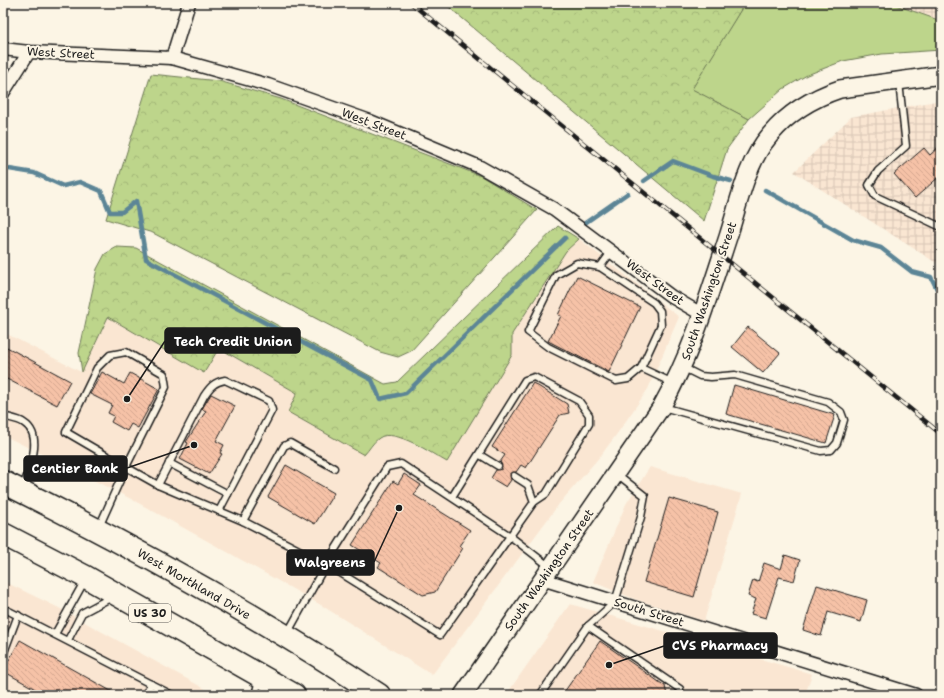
<svg xmlns="http://www.w3.org/2000/svg" width="944" height="698" font-family="'Shantell Sans',sans-serif">
  <defs>
    <pattern id="industrial-grid" width="8" height="8" patternUnits="userSpaceOnUse"><rect width="8" height="8" fill="#fae6d2"/><path d="M0 4h8M4 0v8" fill="none" stroke="#d6c5b4"/></pattern>
    <pattern id="forest-crowns" width="20" height="18" patternUnits="userSpaceOnUse"><rect width="20" height="18" fill="#bdd58b"/><path d="M2 6a3 3 0 1 1 6 0M12 15a3 3 0 1 1 6 0" fill="none" stroke="#a2b677"/></pattern>
    <pattern id="building-back-hatch" width="6" height="6" patternUnits="userSpaceOnUse"><rect width="6" height="6" fill="#f6c2a7"/><path d="M-1 5l2 2M0 0l6 6M5-1l2 2" fill="none" stroke="#d2a68f"/></pattern>
  </defs>
  <rect width="100%" height="100%" fill="#fcf5e5"/>
  <filter id="ink" filterUnits="userSpaceOnUse"><feTurbulence type="fractalNoise" baseFrequency=".025" numOctaves="2"/><feDisplacementMap in="SourceGraphic" scale="8" xChannelSelector="R" yChannelSelector="G"/><feConvolveMatrix kernelMatrix="1 2 1 2 8 2 1 2 1" color-interpolation-filters="sRGB"/></filter>
  <g filter="url(#ink)">
    <g fill="#fae6d2">
      <path d="M 579,239 L 679,317 L 648,389 L 619,431 L 602,454 L 559,504 L 432,675 L 321,605 L 231,554 L 131,499 L 3,435 L 3,332 L 81,372 L 108,317 L 204,373 L 218,348 L 297,393 L 288,412 L 364,455 L 379,438 L 388,435 L 400,437 L 447,462 L 512,355 L 512,334 L 566,251 Z"/>
      <path d="M 650,467 L 742,494 L 704,621 L 637,600 L 593,582 L 626,504 Z"/>
      <path d="M 3,581 L 59,608 L 216,695 L 3,695 Z"/>
      <path d="M 570,604 L 812,674 L 805,695 L 506,695 Z"/>
    </g>
    <g fill="url(#industrial-grid)">
      <path d="M 890,3 L 941,3 L 941,21 Z"/>
      <path d="M 941,100 L 941,266 L 794,172 L 851,117 Z"/>
    </g>
    <path fill="#bdd58b" stroke="#6c7854" d="M 745,3 L 890,3 L 941,21 L 941,50 L 882,54 L 843,61 L 807,75 L 783,89 L 749,119 L 691,89 Z"/>
    <g fill="url(#forest-crowns)" stroke="#6c7854">
      <path d="M 444,3 L 745,3 L 692,89 L 749,119 L 727,149 L 704,221 Z"/>
      <path d="M 151,74 L 219,81 L 281,99 L 481,176 L 537,210 L 411,351 L 398,357 L 380,352 L 153,233 L 106,219 Z"/>
      <path d="M 558,226 L 579,239 L 566,251 L 512,334 L 512,355 L 447,462 C 432,454 394,427 379,438 C 373,442 369,450 364,455 L 288,412 L 297,393 L 219,348 L 204,373 L 108,317 L 82,372 L 79,353 L 97,269 L 105,254 L 117,247 L 136,248 L 385,384 L 397,382 Z"/>
    </g>
    <g fill="none" stroke-linecap="round" stroke-linejoin="round">
      <g stroke="#5c8596" stroke-width="4.5">
        <path d="M 3,168 L 34,173 L 63,186 L 80,182 L 101,191 L 110,212 L 122,212 L 136,201 L 146,259 L 372,380 L 380,399 L 406,393 L 565,238"/>
        <path d="M 644,181 L 673,161 L 713,176 L 731,181"/>
        <path d="M 765,190 L 853,240 L 881,248 L 912,272 L 931,277 L 937,289 L 941,288"/>
        <path d="M 585,223 L 628,193"/>
      </g>
    </g>
    <g fill="url(#building-back-hatch)" stroke="#1c1c1c">
      <path d="M 941,145 L 941,175 L 915,198 L 894,174 L 924,148 L 930,155 Z"/>
      <path d="M 577,276 L 640,307 L 609,372 L 548,341 L 561,316 L 558,315 Z"/>
      <path d="M 748,327 L 780,353 L 763,373 L 732,347 Z"/>
      <path d="M 3,345 L 70,381 L 57,405 L 3,377 Z"/>
      <path d="M 102,372 L 124,384 L 130,373 L 159,389 L 138,428 L 131,424 L 127,431 L 111,422 L 114,416 L 108,413 L 112,405 L 90,394 Z"/>
      <path d="M 533,383 L 567,404 L 569,413 L 560,415 L 526,468 L 521,465 L 516,472 L 510,473 L 511,480 L 506,487 L 491,478 L 496,470 L 502,469 L 500,462 L 505,455 L 492,447 Z"/>
      <path d="M 734,385 L 835,415 L 826,443 L 726,414 Z"/>
      <path d="M 211,394 L 235,406 L 216,441 L 224,445 L 220,453 L 222,454 L 209,474 L 180,459 L 188,443 L 186,442 L 206,411 L 202,409 Z"/>
      <path d="M 286,465 L 334,493 L 315,524 L 268,497 Z"/>
      <path d="M 404,474 L 421,485 L 414,495 L 470,530 L 459,546 L 463,548 L 435,592 L 423,595 L 378,567 L 381,563 L 352,545 L 393,481 L 398,484 Z"/>
      <path d="M 669,498 L 718,512 L 694,597 L 644,582 Z"/>
      <path d="M 785,555 L 800,560 L 794,581 L 779,577 L 766,618 L 751,614 L 756,599 L 748,596 L 753,580 L 758,582 L 764,563 L 781,569 Z"/>
      <path d="M 817,585 L 867,600 L 861,622 L 828,612 L 821,636 L 803,630 Z"/>
      <path d="M 20,640 L 118,695 L 46,695 L 3,671 Z"/>
      <path d="M 600,641 L 665,686 L 667,695 L 562,695 Z"/>
    </g>
    <g fill="none" stroke-linecap="round" stroke-linejoin="round">
      <g stroke="#1c1c1c" stroke-width="9">
        <g id="lane">
          <path d="M 899,82 L 906,146 L 878,171 L 869,185 L 875,196 L 941,227"/>
          <path d="M 612,251 L 600,267 L 654,303 L 660,311 L 661,325 L 641,368 L 673,383"/>
          <path d="M 600,267 L 577,263 L 556,275 L 528,332 L 548,347 L 616,381 L 628,379 L 641,368"/>
          <path d="M 126,352 L 164,374 L 166,387 L 126,467 L 66,432 L 97,368 L 110,355 Z"/>
          <path d="M 663,407 L 821,451 L 831,450 L 837,443 L 844,420 L 841,412 L 828,402 L 735,375 L 711,377 L 700,376 L 682,367"/>
          <path d="M 3,416 C 9,418 19,419 24,423 C 45,436 28,471 23,488"/>
          <path d="M 480,455 L 498,466"/>
          <path d="M 169,463 L 228,494"/>
          <path d="M 514,476 L 528,485 L 534,502"/>
          <path d="M 158,485 L 204,396 C 210,387 214,382 225,380 L 269,401 L 272,410 L 219,511"/>
          <path d="M 452,497 L 525,380 L 534,377 L 579,401 L 589,415 L 589,424 L 546,494 L 534,502 L 440,635 L 326,564 L 387,467 L 401,464 L 510,536 L 550,567"/>
          <path d="M 243,521 L 284,446 L 290,443 L 334,468"/>
          <path d="M 99,527 L 126,467 L 158,485 L 243,521 L 326,564 L 287,634"/>
          <path d="M 3,608 L 172,695"/>
          <path d="M 588,626 L 680,689 L 681,695"/>
          <path d="M 55,634 L 85,580"/>
          <path d="M 68,640 L 82,613 L 112,597"/>
          <path d="M 3,655 L 18,615"/>
          <path d="M 145,695 L 151,684"/>
          <path d="M 255,695 L 259,680"/>
          <path d="M 540,695 L 588,626 L 615,602 L 641,517 L 645,496 L 617,474"/>
        </g>
      </g>
      <g stroke="#1c1c1c" stroke-width="15">
        <g id="street">
          <path d="M 3,49 L 29,52 L 172,58 L 268,85 L 370,121 L 480,167 L 554,209 L 672,297 L 703,315"/>
          <path d="M 172,58 L 189,3"/>
          <path d="M 3,93 L 29,52"/>
          <path d="M 542,579 L 916,695"/>
        </g>
      </g>
      <g stroke="#1c1c1c" stroke-width="20">
        <path id="secondary" d="M 463,695 L 662,406 C 692,353 709,295 728,237 C 739,203 746,163 770,135 C 789,112 813,98 840,89 L 941,75"/>
      </g>
      <g stroke="#1c1c1c" stroke-width="25">
        <g id="highway">
          <path d="M 3,482 C 132,546 259,616 379,695"/>
          <path d="M 3,534 L 86,577 L 294,695"/>
        </g>
      </g>
      <use href="#lane" stroke="#fcf5e5" stroke-width="6"/>
      <use href="#street" stroke="#fcf5e5" stroke-width="12"/>
      <use href="#secondary" stroke="#fcf5e5" stroke-width="17"/>
      <use href="#highway" stroke="#fcf5e5" stroke-width="22"/>
      <g stroke="#1c1c1c" stroke-width="4.5">
        <path id="rail" d="M 411,3 L 941,434"/>
      </g>
      <use href="#rail" stroke="#fcf5e5" stroke-width="3" stroke-dasharray="9" stroke-linecap="butt"/>
    </g>
  </g>
  <g text-anchor="middle" dominant-baseline="central" stroke-width="4" stroke-linejoin="round" paint-order="stroke">
    <rect fill="#fcf5e5" stroke="#5f5d58" stroke-width="1" x="129" y="604" width="42" height="18" rx="3"/>
    <g font-size="11" font-weight="bold" fill="#1c1c1c">
      <text x="150" y="613">US 30</text>
    </g>
    <g font-size="12" fill="#1c1c1c" stroke="#fcf5e5">
      <text transform="translate(61 53) rotate(3)">West Street</text>
      <text transform="translate(374 124) rotate(21)">West Street</text>
      <text transform="translate(655 282) rotate(36)">West Street</text>
      <text transform="translate(709 291) rotate(-71)">South Washington Street</text>
      <text transform="translate(549 570) rotate(-55)">South Washington Street</text>
      <text transform="translate(194 584) rotate(30)">West Morthland Drive</text>
      <text transform="translate(649 612) rotate(17)">South Street</text>
    </g>
  </g>
  <path fill="none" stroke="#1c1c1c" stroke-width="1.5" d="M127 399L165 341M194 445L127 468M399 508L374 562M609 665L664 646"/>
  <g fill="#1c1c1c" stroke="#fcf5e5" stroke-width="1.5">
    <circle cx="127" cy="399" r="4"/>
    <circle cx="194" cy="445" r="4"/>
    <circle cx="399" cy="508" r="4"/>
    <circle cx="609" cy="665" r="4"/>
  </g>
  <g fill="#1c1c1c" stroke="#1c1c1c" stroke-width="1.5">
    <rect x="165" y="328" width="135" height="25" rx="4"/>
    <rect x="24" y="456" width="103" height="25" rx="4"/>
    <rect x="287" y="550" width="87" height="25" rx="4"/>
    <rect x="664" y="633" width="113" height="25" rx="4"/>
  </g>
  <g font-size="13" text-anchor="middle" font-weight="bold" fill="#fff">
    <text x="233" y="346">Tech Credit Union</text>
    <text x="75" y="473">Centier Bank</text>
    <text x="330" y="567">Walgreens</text>
    <text x="720" y="650">CVS Pharmacy</text>
  </g>
  <rect width="944" height="698" fill="none" stroke="#fcf5e5" stroke-width="16"/>
  <rect x="8" y="8" width="928" height="682" fill="none" stroke="#1c1c1c" stroke-width="1.5" filter="url(#ink)"/>
</svg>
